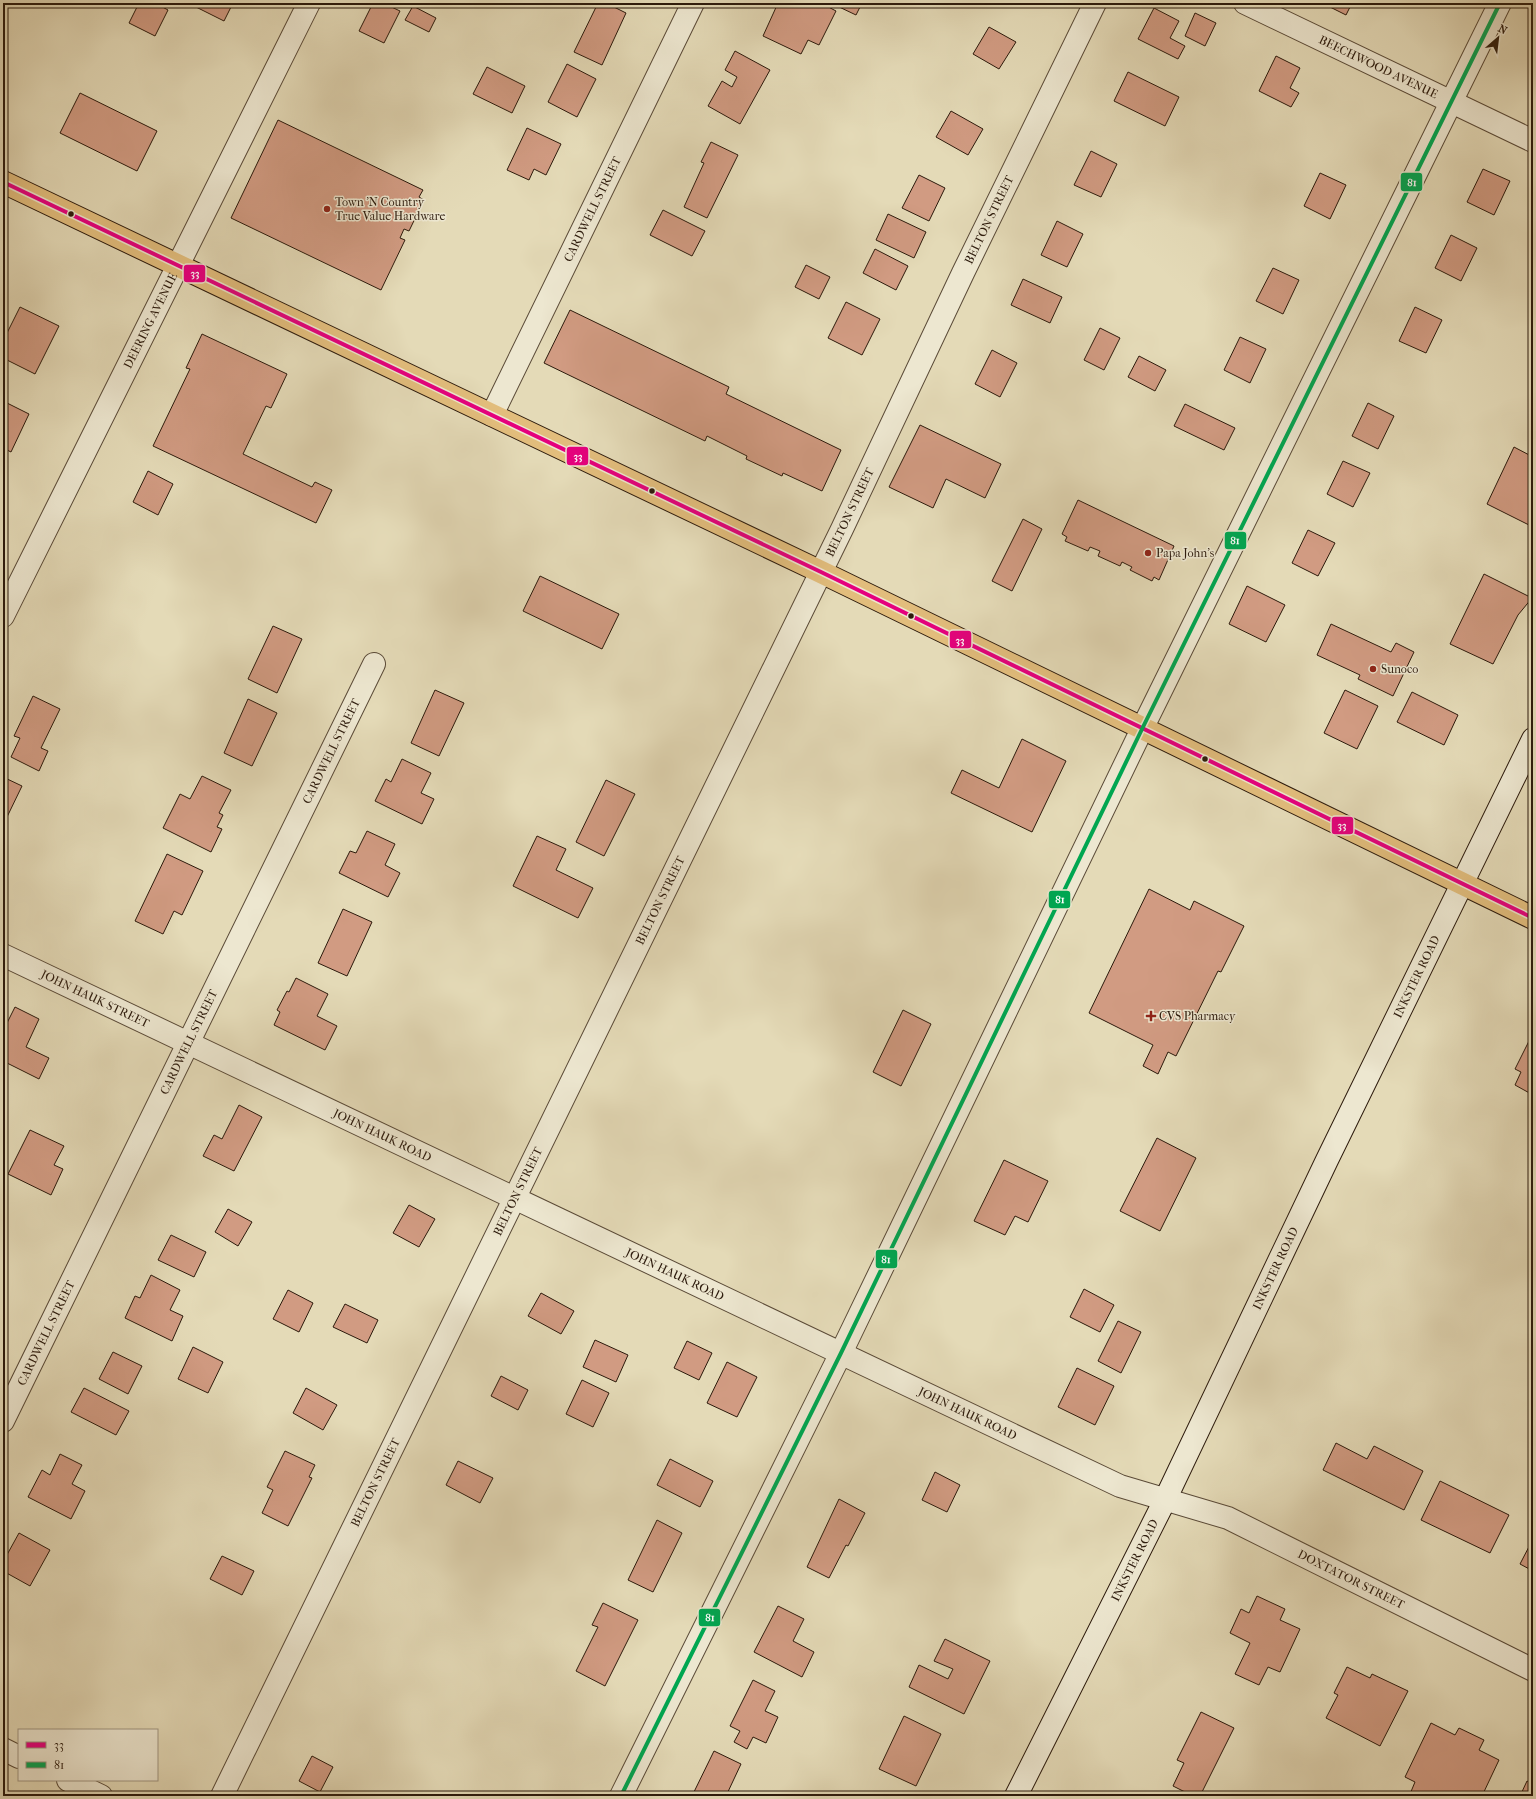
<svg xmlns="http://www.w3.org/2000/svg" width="1536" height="1799" font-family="'IM FELL French Canon',serif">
  <rect width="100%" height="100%" fill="#e4dab7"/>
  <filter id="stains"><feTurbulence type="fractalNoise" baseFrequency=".005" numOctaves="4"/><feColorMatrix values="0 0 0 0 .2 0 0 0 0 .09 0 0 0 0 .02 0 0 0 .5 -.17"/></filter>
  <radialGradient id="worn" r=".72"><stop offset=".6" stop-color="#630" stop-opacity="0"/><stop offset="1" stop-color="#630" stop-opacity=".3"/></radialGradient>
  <g fill="#d19b82" stroke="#2c1a0c">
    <path d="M 139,3 L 155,3 L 168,10 L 155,36 L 129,23 Z"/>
    <path d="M 196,3 L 233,3 L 224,21 L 194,6 Z"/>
    <path d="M 373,3 L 383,3 L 400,11 L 384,43 L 359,31 Z"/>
    <path d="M 598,3 L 606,3 L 626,13 L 602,65 L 574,52 Z"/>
    <path d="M 778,3 L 821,3 L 836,11 L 819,45 L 808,40 L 801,54 L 763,36 Z"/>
    <path d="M 836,3 L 862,3 L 856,15 L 835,5 Z"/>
    <path d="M 1322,3 L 1352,3 L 1346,15 Z"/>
    <path d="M 413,6 L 436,18 L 429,32 L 405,20 Z"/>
    <path d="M 1154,8 L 1179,21 L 1170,38 L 1185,46 L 1178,59 L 1138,39 Z"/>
    <path d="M 1195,13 L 1216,23 L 1205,46 L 1185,36 Z"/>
    <path d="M 989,27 L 1016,42 L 999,69 L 973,54 Z"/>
    <path d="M 735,51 L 770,70 L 740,124 L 708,106 L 722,81 L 732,87 L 737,77 L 725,70 Z"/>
    <path d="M 1276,56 L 1300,68 L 1290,88 L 1299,93 L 1291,107 L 1259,91 Z"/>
    <path d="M 567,64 L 596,79 L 577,117 L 548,102 Z"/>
    <path d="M 487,67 L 525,86 L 512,113 L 473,94 Z"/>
    <path d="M 1128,72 L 1179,97 L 1165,126 L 1114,101 Z"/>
    <path d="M 80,93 L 157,131 L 137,171 L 60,133 Z"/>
    <path d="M 951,111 L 983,129 L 968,155 L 936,137 Z"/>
    <path d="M 278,120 L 423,190 L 419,197 L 424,200 L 409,231 L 404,229 L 400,238 L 405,240 L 381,290 L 231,218 Z"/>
    <path d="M 527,128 L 561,144 L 546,175 L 534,169 L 529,180 L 507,170 Z"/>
    <path d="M 711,142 L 738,155 L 707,218 L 684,207 L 704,163 L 701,162 Z"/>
    <path d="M 1091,151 L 1117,164 L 1101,197 L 1074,185 Z"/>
    <path d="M 1483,169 L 1510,181 L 1494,215 L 1467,202 Z"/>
    <path d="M 1320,173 L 1346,185 L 1330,219 L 1304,206 Z"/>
    <path d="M 919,175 L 945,188 L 929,221 L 902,208 Z"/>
    <path d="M 663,210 L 705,231 L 692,256 L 650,235 Z"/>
    <path d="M 888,214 L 926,232 L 914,258 L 876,240 Z"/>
    <path d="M 1057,221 L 1083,234 L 1067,267 L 1041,255 Z"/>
    <path d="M 1451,235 L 1477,248 L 1461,281 L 1435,268 Z"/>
    <path d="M 875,249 L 908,266 L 896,290 L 863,273 Z"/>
    <path d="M 806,265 L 830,277 L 819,299 L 795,287 Z"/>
    <path d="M 1273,268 L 1299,280 L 1283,314 L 1256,301 Z"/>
    <path d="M 1023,279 L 1062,297 L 1050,323 L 1011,305 Z"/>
    <path d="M 846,302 L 880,319 L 862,355 L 828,338 Z"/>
    <path d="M 20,307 L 59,326 L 35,374 L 3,358 L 3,341 Z"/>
    <path d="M 1415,307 L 1442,320 L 1426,353 L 1399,341 Z"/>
    <path d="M 570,310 L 729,387 L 726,394 L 841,450 L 822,491 L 783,473 L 782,476 L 746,459 L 747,456 L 707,436 L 705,441 L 544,363 Z"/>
    <path d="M 1100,328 L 1120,338 L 1104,370 L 1084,360 Z"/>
    <path d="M 202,334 L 287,374 L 271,408 L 266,406 L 243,454 L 312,487 L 315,482 L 332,490 L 316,523 L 153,446 L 190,369 L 186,368 Z"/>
    <path d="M 1240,337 L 1266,349 L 1250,383 L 1224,370 Z"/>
    <path d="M 992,350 L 1017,363 L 1000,397 L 975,384 Z"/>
    <path d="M 1139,356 L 1166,370 L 1155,391 L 1128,377 Z"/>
    <path d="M 3,401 L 29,414 L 11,452 L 3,448 Z"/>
    <path d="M 1368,403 L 1394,416 L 1378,449 L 1352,436 Z"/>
    <path d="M 1185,404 L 1235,428 L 1224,450 L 1174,426 Z"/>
    <path d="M 920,425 L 1001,464 L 985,498 L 946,479 L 933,508 L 889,487 Z"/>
    <path d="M 1514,447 L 1533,457 L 1533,527 L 1487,504 Z"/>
    <path d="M 1343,461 L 1370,473 L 1353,507 L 1327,494 Z"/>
    <path d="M 148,471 L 173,484 L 158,515 L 133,502 Z"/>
    <path d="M 1078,500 L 1174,546 L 1159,580 L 1154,577 L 1152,581 L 1130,570 L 1132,567 L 1122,562 L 1120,566 L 1098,556 L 1100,551 L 1090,547 L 1088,551 L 1065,541 L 1067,537 L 1062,534 Z"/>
    <path d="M 1023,519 L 1042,529 L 1012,591 L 992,581 Z"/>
    <path d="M 1308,530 L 1335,543 L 1318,576 L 1292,563 Z"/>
    <path d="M 1484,574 L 1532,598 L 1518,615 L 1493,664 L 1450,644 Z"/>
    <path d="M 540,576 L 619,614 L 602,649 L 523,611 Z"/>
    <path d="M 1247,586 L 1285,605 L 1266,642 L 1229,624 Z"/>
    <path d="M 1331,624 L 1391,652 L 1396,643 L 1414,652 L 1393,696 L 1358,679 L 1360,675 L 1317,655 Z"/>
    <path d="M 273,626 L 302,639 L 277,693 L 248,679 Z"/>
    <path d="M 435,690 L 464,703 L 439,756 L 411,743 Z"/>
    <path d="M 1345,690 L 1378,706 L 1357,749 L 1324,733 Z"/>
    <path d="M 1412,692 L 1458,715 L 1444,745 L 1397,722 Z"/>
    <path d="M 33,696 L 60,709 L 41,748 L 48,751 L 39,771 L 11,757 L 20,738 L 14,736 Z"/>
    <path d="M 248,699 L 277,713 L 252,766 L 224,753 Z"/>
    <path d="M 1022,739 L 1066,761 L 1032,832 L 951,793 L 962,770 L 999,788 Z"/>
    <path d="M 402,759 L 431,773 L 421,793 L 434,799 L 422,824 L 375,801 L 386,779 L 391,782 Z"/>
    <path d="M 202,776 L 231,790 L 219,813 L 223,815 L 217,827 L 222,829 L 211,852 L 163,828 L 180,794 L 190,799 Z"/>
    <path d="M 3,777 L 22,786 L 7,817 L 3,815 Z"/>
    <path d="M 606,780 L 635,794 L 604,856 L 576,842 Z"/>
    <path d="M 367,831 L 395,844 L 385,865 L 400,873 L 388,897 L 339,873 L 350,851 L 356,853 Z"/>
    <path d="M 537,836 L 566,849 L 556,870 L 593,888 L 578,918 L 513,886 Z"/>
    <path d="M 167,854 L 203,871 L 182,915 L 174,911 L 163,934 L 135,921 Z"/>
    <path d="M 1149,889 L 1190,910 L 1194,901 L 1244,926 L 1221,972 L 1218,971 L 1176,1056 L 1168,1052 L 1158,1074 L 1143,1066 L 1153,1045 L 1089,1013 Z"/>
    <path d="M 343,909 L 372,922 L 347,976 L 318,963 Z"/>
    <path d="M 296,978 L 328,994 L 317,1016 L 337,1026 L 325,1050 L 274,1025 L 280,1012 L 277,1010 L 287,991 L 289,992 Z"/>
    <path d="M 15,1007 L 39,1019 L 26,1047 L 49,1058 L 39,1079 L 3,1061 L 6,1050 L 3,1049 L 3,1031 Z"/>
    <path d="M 903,1010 L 931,1024 L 901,1086 L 873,1072 Z"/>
    <path d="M 1533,1033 L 1533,1095 L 1515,1085 L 1521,1072 L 1515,1069 Z"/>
    <path d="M 239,1105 L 262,1117 L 234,1171 L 203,1156 L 214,1135 L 222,1139 Z"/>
    <path d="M 30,1130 L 64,1146 L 54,1165 L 63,1169 L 51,1195 L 8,1174 Z"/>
    <path d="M 1157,1138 L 1196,1158 L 1160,1231 L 1120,1211 Z"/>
    <path d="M 1004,1160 L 1048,1181 L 1028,1222 L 1015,1216 L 1005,1235 L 974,1221 Z"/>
    <path d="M 409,1205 L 435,1219 L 419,1247 L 393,1233 Z"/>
    <path d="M 228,1209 L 252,1222 L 238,1246 L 215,1232 Z"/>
    <path d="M 171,1235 L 206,1252 L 194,1277 L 158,1260 Z"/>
    <path d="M 151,1275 L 180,1290 L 170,1310 L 183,1316 L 172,1341 L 125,1318 L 135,1296 L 140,1298 Z"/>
    <path d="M 1084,1289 L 1114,1305 L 1100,1332 L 1070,1317 Z"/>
    <path d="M 288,1290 L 313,1303 L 299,1332 L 273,1319 Z"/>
    <path d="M 541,1293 L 574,1311 L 561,1334 L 528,1316 Z"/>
    <path d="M 345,1304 L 378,1320 L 367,1343 L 333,1327 Z"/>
    <path d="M 1118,1321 L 1141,1332 L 1121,1373 L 1098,1361 Z"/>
    <path d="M 595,1340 L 628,1355 L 616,1382 L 583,1367 Z"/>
    <path d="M 687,1341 L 712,1353 L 699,1380 L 674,1368 Z"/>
    <path d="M 193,1347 L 223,1362 L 208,1393 L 178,1379 Z"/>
    <path d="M 113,1352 L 142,1366 L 128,1394 L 99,1379 Z"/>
    <path d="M 727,1362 L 757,1377 L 737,1417 L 707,1403 Z"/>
    <path d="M 1077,1368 L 1114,1386 L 1095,1425 L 1058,1407 Z"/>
    <path d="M 501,1376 L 528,1390 L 518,1410 L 491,1396 Z"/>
    <path d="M 582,1380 L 609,1393 L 593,1427 L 566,1414 Z"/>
    <path d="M 84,1388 L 129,1411 L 116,1435 L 71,1412 Z"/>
    <path d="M 306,1388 L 337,1405 L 323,1430 L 293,1413 Z"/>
    <path d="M 1336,1443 L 1367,1459 L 1374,1446 L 1423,1471 L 1404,1510 L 1323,1470 Z"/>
    <path d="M 285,1451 L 315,1465 L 309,1477 L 312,1478 L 288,1526 L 262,1513 L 273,1490 L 267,1487 Z"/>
    <path d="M 60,1454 L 82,1465 L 72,1484 L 85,1491 L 71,1519 L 28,1497 L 42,1470 L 50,1475 Z"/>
    <path d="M 670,1459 L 713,1481 L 700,1507 L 657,1485 Z"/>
    <path d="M 458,1461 L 493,1478 L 480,1503 L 446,1485 Z"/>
    <path d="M 935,1472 L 960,1485 L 947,1512 L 922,1500 Z"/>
    <path d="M 1440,1481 L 1509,1515 L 1490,1553 L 1421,1520 Z"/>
    <path d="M 839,1499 L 865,1513 L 848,1546 L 846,1545 L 829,1578 L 807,1567 Z"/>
    <path d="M 657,1520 L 682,1533 L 653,1592 L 628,1580 Z"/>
    <path d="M 19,1533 L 50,1550 L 30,1586 L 3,1571 L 3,1562 Z"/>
    <path d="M 1533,1539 L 1533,1571 L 1520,1564 Z"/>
    <path d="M 222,1556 L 254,1571 L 242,1595 L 210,1579 Z"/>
    <path d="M 1257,1596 L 1285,1609 L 1280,1620 L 1300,1629 L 1280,1672 L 1268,1667 L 1259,1685 L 1235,1674 L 1250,1643 L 1230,1633 L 1241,1609 L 1249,1613 Z"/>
    <path d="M 603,1603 L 638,1620 L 605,1686 L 576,1671 L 598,1627 L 592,1625 Z"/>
    <path d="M 778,1606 L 804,1619 L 793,1641 L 814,1652 L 802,1677 L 754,1652 Z"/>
    <path d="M 945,1639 L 990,1661 L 964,1714 L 909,1687 L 919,1665 L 948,1679 L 953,1669 L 934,1661 Z"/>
    <path d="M 1347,1667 L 1370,1678 L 1372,1674 L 1408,1691 L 1380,1746 L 1326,1718 L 1338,1695 L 1334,1693 Z"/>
    <path d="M 753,1680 L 775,1691 L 765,1711 L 778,1717 L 766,1743 L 753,1737 L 747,1749 L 734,1742 L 740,1731 L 730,1726 Z"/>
    <path d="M 1201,1712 L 1234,1728 L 1200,1796 L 1193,1796 L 1173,1786 L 1184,1763 L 1177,1760 Z"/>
    <path d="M 904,1716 L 941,1734 L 916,1786 L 879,1769 Z"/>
    <path d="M 1431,1723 L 1455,1735 L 1459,1728 L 1484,1740 L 1479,1750 L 1499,1760 L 1482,1796 L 1444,1796 L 1436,1792 L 1434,1796 L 1415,1796 L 1410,1794 L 1415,1782 L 1405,1777 Z"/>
    <path d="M 714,1751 L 741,1764 L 726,1796 L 692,1796 Z"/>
    <path d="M 312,1756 L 333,1767 L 320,1792 L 299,1781 Z"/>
    <path d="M 1527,1781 L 1533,1784 L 1533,1796 L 1520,1796 Z"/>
  </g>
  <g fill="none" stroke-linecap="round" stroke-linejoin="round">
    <g stroke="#5a4a37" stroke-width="24">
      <g id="minor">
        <path id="s1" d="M 1245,3 L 1533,141"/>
        <path id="s2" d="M 492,415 L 693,3"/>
        <path id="s3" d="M 3,616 L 309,3"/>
        <path id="s4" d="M 3,955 L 1120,1486 L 1228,1518 L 1533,1670"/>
        <path id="s5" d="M 3,1421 L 374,664"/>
        <path d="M 3,1749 L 19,1757"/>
        <path d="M 68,1780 L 101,1796"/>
        <path id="s6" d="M 222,1796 L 842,529 L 963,273 L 1095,3"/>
        <path d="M 621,1796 L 841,1353 L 1143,727 L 1500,3"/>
      </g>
    </g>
    <g stroke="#2c1a0c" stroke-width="24">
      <g id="secondary">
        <path id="s7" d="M 1016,1796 L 1165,1500 L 1327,1160 L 1533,739"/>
      </g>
    </g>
    <g stroke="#2c1a0c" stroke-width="24">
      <path id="primary" d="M 3,182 L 821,572 L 1533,918"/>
    </g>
    <use href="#minor" stroke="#ede7d0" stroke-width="22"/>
    <use href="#secondary" stroke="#ede7d0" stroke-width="22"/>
    <use href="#primary" stroke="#e2bd7c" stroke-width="22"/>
    <g stroke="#ede7d0" stroke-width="7">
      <path id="bus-1" d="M 3,182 L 821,572 L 1533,918"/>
    </g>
    <g stroke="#ede7d0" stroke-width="7">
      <path id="bus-2" d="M 621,1796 L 841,1353 L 1143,727 L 1500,3"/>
    </g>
    <use href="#bus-1" stroke="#e5007d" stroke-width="4"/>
    <use href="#bus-2" stroke="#00a651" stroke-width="4"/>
  </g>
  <g fill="#8f2418" stroke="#ede7d0" stroke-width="1.5">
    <circle cx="327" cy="209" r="4"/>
    <circle cx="1148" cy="553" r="4"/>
    <circle cx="1373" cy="669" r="4"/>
    <path d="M1149 1010h4v4h4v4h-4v4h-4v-4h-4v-4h4z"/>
  </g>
  <g fill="#2c1a0c" stroke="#ede7d0" stroke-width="1.5">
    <circle cx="71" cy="214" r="3.5"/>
    <circle cx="652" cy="491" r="3.5"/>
    <circle cx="911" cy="616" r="3.5"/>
    <circle cx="1205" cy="759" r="3.5"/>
  </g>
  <g text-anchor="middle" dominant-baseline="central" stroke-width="3" stroke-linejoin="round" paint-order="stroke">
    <g font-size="12" fill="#2c1a0c" stroke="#ede7d0">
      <text stroke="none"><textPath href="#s1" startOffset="148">BEECHWOOD AVENUE</textPath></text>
      <text stroke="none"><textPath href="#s2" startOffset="229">CARDWELL STREET</textPath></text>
      <text stroke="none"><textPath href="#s6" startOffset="1753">BELTON STREET</textPath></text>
      <text stroke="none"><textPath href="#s3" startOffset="330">DEERING AVENUE</textPath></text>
      <text stroke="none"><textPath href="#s6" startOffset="1429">BELTON STREET</textPath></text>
      <text stroke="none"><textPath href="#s5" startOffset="746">CARDWELL STREET</textPath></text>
      <text stroke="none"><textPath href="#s6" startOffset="997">BELTON STREET</textPath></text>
      <text stroke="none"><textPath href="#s7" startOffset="912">INKSTER ROAD</textPath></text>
      <text stroke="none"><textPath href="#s4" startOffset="102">JOHN HAUK STREET</textPath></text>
      <text stroke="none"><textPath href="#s5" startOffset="422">CARDWELL STREET</textPath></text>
      <text stroke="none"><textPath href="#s4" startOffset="420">JOHN HAUK ROAD</textPath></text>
      <text stroke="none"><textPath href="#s6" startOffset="673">BELTON STREET</textPath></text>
      <text stroke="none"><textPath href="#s7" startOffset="588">INKSTER ROAD</textPath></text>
      <text stroke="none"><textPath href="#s4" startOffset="744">JOHN HAUK ROAD</textPath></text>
      <text stroke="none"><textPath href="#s5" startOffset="98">CARDWELL STREET</textPath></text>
      <text stroke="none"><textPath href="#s4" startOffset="1068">JOHN HAUK ROAD</textPath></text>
      <text stroke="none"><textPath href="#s6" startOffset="349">BELTON STREET</textPath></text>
      <text stroke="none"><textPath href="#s7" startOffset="264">INKSTER ROAD</textPath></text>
      <text stroke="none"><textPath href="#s4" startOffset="1487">DOXTATOR STREET</textPath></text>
    </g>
    <g font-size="12" fill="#2c1a0c" stroke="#ede7d0" text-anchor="start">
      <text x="335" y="202">Town 'N Country<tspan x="335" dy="14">True Value Hardware</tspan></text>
      <text x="1156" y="553">Papa John's</text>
      <text x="1381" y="669">Sunoco</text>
      <text x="1159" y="1016">CVS Pharmacy</text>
    </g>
  </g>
  <g stroke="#ede7d0" stroke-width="1.5">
    <rect x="1400" y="172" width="23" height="20" rx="4" fill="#00a651"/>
    <rect x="183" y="264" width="23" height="19" rx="4" fill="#e5007d"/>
    <rect x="566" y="446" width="23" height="20" rx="4" fill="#e5007d"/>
    <rect x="1224" y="531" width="23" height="19" rx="4" fill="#00a651"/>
    <rect x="949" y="630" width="23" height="19" rx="4" fill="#e5007d"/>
    <rect x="1331" y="816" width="23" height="19" rx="4" fill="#e5007d"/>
    <rect x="1048" y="890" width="23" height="19" rx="4" fill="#00a651"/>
    <rect x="875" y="1249" width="23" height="20" rx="4" fill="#00a651"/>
    <rect x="698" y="1608" width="23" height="19" rx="4" fill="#00a651"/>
  </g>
  <g font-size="11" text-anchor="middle" font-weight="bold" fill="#fff">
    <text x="1412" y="186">81</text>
    <text x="195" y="277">33</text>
    <text x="578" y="460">33</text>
    <text x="1235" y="544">81</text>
    <text x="960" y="644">33</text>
    <text x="1342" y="829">33</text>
    <text x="1060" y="903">81</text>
    <text x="886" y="1263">81</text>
    <text x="710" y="1621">81</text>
  </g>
  <rect width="1536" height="1799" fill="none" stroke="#e4dab7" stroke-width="16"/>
  <rect x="4" y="4" width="1528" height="1791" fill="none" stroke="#2c1a0c" stroke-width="2"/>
  <rect x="8" y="8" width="1520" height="1783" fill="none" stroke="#2c1a0c"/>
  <rect x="18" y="1729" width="140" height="52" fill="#ede7d0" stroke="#a09582"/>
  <rect x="26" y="1742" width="20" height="6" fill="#e5007d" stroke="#a09582"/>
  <text x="54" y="1749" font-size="12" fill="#2c1a0c">33</text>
  <rect x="26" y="1762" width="20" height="6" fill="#00a651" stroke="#a09582"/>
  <text x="54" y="1769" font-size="12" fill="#2c1a0c">81</text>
  <g transform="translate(1498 38) rotate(28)" stroke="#ede7d0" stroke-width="3" paint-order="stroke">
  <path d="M0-3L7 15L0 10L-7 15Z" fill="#2c1a0c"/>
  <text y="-6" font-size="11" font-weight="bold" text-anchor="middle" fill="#2c1a0c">N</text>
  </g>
  <rect width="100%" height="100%" filter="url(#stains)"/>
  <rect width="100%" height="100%" fill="url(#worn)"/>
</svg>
